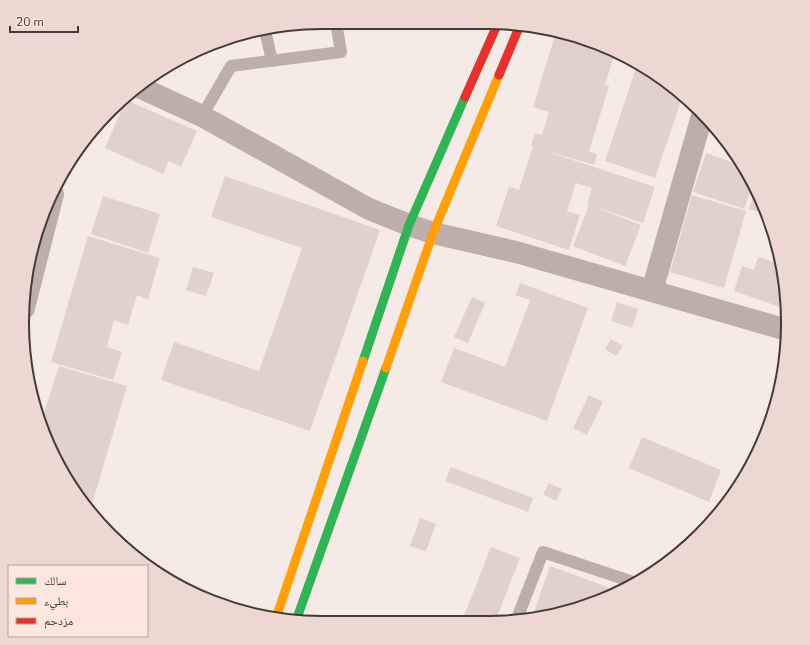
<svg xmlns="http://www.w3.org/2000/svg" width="810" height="645" font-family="'Nunito Sans','Noto Naskh Arabic',sans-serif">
  <rect width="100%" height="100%" fill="#f5eae5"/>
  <g fill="#e2d1ca">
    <path d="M 556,32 L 584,38 L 615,52 L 605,85 L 609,86 L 589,151 L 597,154 L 594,165 L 536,148 L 655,187 L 643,223 L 595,207 L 641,225 L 625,266 L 573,246 L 589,205 L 587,204 L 592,188 L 576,183 L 567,211 L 580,215 L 569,250 L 496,226 L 509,187 L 519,190 L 533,146 L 531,146 L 535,133 L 542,135 L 549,112 L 533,107 Z"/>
    <path d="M 638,62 L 676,89 L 675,91 L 683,95 L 655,178 L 605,161 Z"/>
    <path d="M 126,100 L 197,131 L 181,167 L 169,161 L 163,174 L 105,148 Z"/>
    <path d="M 706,153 L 743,166 L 748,172 L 753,184 L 744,209 L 693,192 Z"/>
    <path d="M 225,176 L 380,230 L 310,431 L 161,380 L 174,342 L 259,371 L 302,248 L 211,217 Z"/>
    <path d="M 754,194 L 758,195 L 762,203 L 759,212 L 749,209 Z"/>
    <path d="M 692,195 L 746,211 L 724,288 L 670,272 Z"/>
    <path d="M 103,196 L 160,214 L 148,253 L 91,234 Z"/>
    <path d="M 88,236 L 160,258 L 148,299 L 137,295 L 128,325 L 114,320 L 107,347 L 122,352 L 113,380 L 51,362 Z"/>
    <path d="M 758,257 L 781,264 L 785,284 L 786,309 L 734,291 L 742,266 L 754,270 Z"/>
    <path d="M 193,267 L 214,273 L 206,296 L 186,290 Z"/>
    <path d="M 520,283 L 588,308 L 547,421 L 441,382 L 454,348 L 505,367 L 530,300 L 516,295 Z"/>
    <path d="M 472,297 L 485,303 L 468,343 L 454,337 Z"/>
    <path d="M 617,302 L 638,309 L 632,328 L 611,321 Z"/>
    <path d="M 611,339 L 623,346 L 616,356 L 605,349 Z"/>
    <path d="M 59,366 L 127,386 L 90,511 L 62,473 L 41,422 Z"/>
    <path d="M 589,395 L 603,402 L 587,435 L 573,428 Z"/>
    <path d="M 642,437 L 721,470 L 709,502 L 629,468 Z"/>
    <path d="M 451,467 L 533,498 L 528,512 L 445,481 Z"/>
    <path d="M 549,483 L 562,489 L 556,501 L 543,494 Z"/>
    <path d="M 420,518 L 436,524 L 426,551 L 410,546 Z"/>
    <path d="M 491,547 L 520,558 L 495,622 L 462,621 Z"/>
    <path d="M 550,566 L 618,591 L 584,607 L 532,618 Z"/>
  </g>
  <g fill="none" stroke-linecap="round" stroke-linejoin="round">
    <g stroke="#beaea9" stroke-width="12">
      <path d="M 265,30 L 272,61"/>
      <path d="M 202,116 L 231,66 L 341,52 L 336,22"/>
      <path d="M 516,621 L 543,552 L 636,583"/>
    </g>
    <g stroke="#beaea9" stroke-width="22">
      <path d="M 139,87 L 202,116 L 369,209 L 409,225 L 433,233 L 516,252 L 787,330"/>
      <path d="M 652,291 L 702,116"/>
      <path d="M 24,308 L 53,194"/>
    </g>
    <g stroke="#30b455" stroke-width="9">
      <path d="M 363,361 L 409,225 L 465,97"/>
      <path d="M 297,618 L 386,368"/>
    </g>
    <g stroke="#ff9f0a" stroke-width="9">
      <path d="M 386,368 L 433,233 L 499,75"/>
      <path d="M 276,618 L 363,361"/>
    </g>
    <g stroke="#e5322d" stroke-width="9">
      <path d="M 499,75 L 520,25"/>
      <path d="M 465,97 L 498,23"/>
    </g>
  </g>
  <path d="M0 0H810V645H0ZM322 29H488A293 293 0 0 1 781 322V323A293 293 0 0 1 488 616H322A293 293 0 0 1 29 323V322A293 293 0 0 1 322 29Z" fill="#edd8d1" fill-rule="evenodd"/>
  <path fill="none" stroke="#443b38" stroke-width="2" d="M322 29H488A293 293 0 0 1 781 322V323A293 293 0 0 1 488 616H322A293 293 0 0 1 29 323V322A293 293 0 0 1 322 29Z"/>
  <rect x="8" y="565" width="140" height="72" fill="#fce6de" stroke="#b2a29c"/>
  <rect x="16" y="578" width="20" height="6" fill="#30b455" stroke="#b2a29c"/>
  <text x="44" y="585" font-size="12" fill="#443b38">سالك</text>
  <rect x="16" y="598" width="20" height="6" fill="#ff9f0a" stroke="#b2a29c"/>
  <text x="44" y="605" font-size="12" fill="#443b38">بطيء</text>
  <rect x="16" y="618" width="20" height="6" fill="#e5322d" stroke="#b2a29c"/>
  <text x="44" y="625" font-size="12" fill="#443b38">مزدحم</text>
  <path d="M10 26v6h68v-6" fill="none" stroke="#443b38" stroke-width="2"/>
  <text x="16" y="26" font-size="12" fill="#443b38" stroke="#fce6de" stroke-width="3" paint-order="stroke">20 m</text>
</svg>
